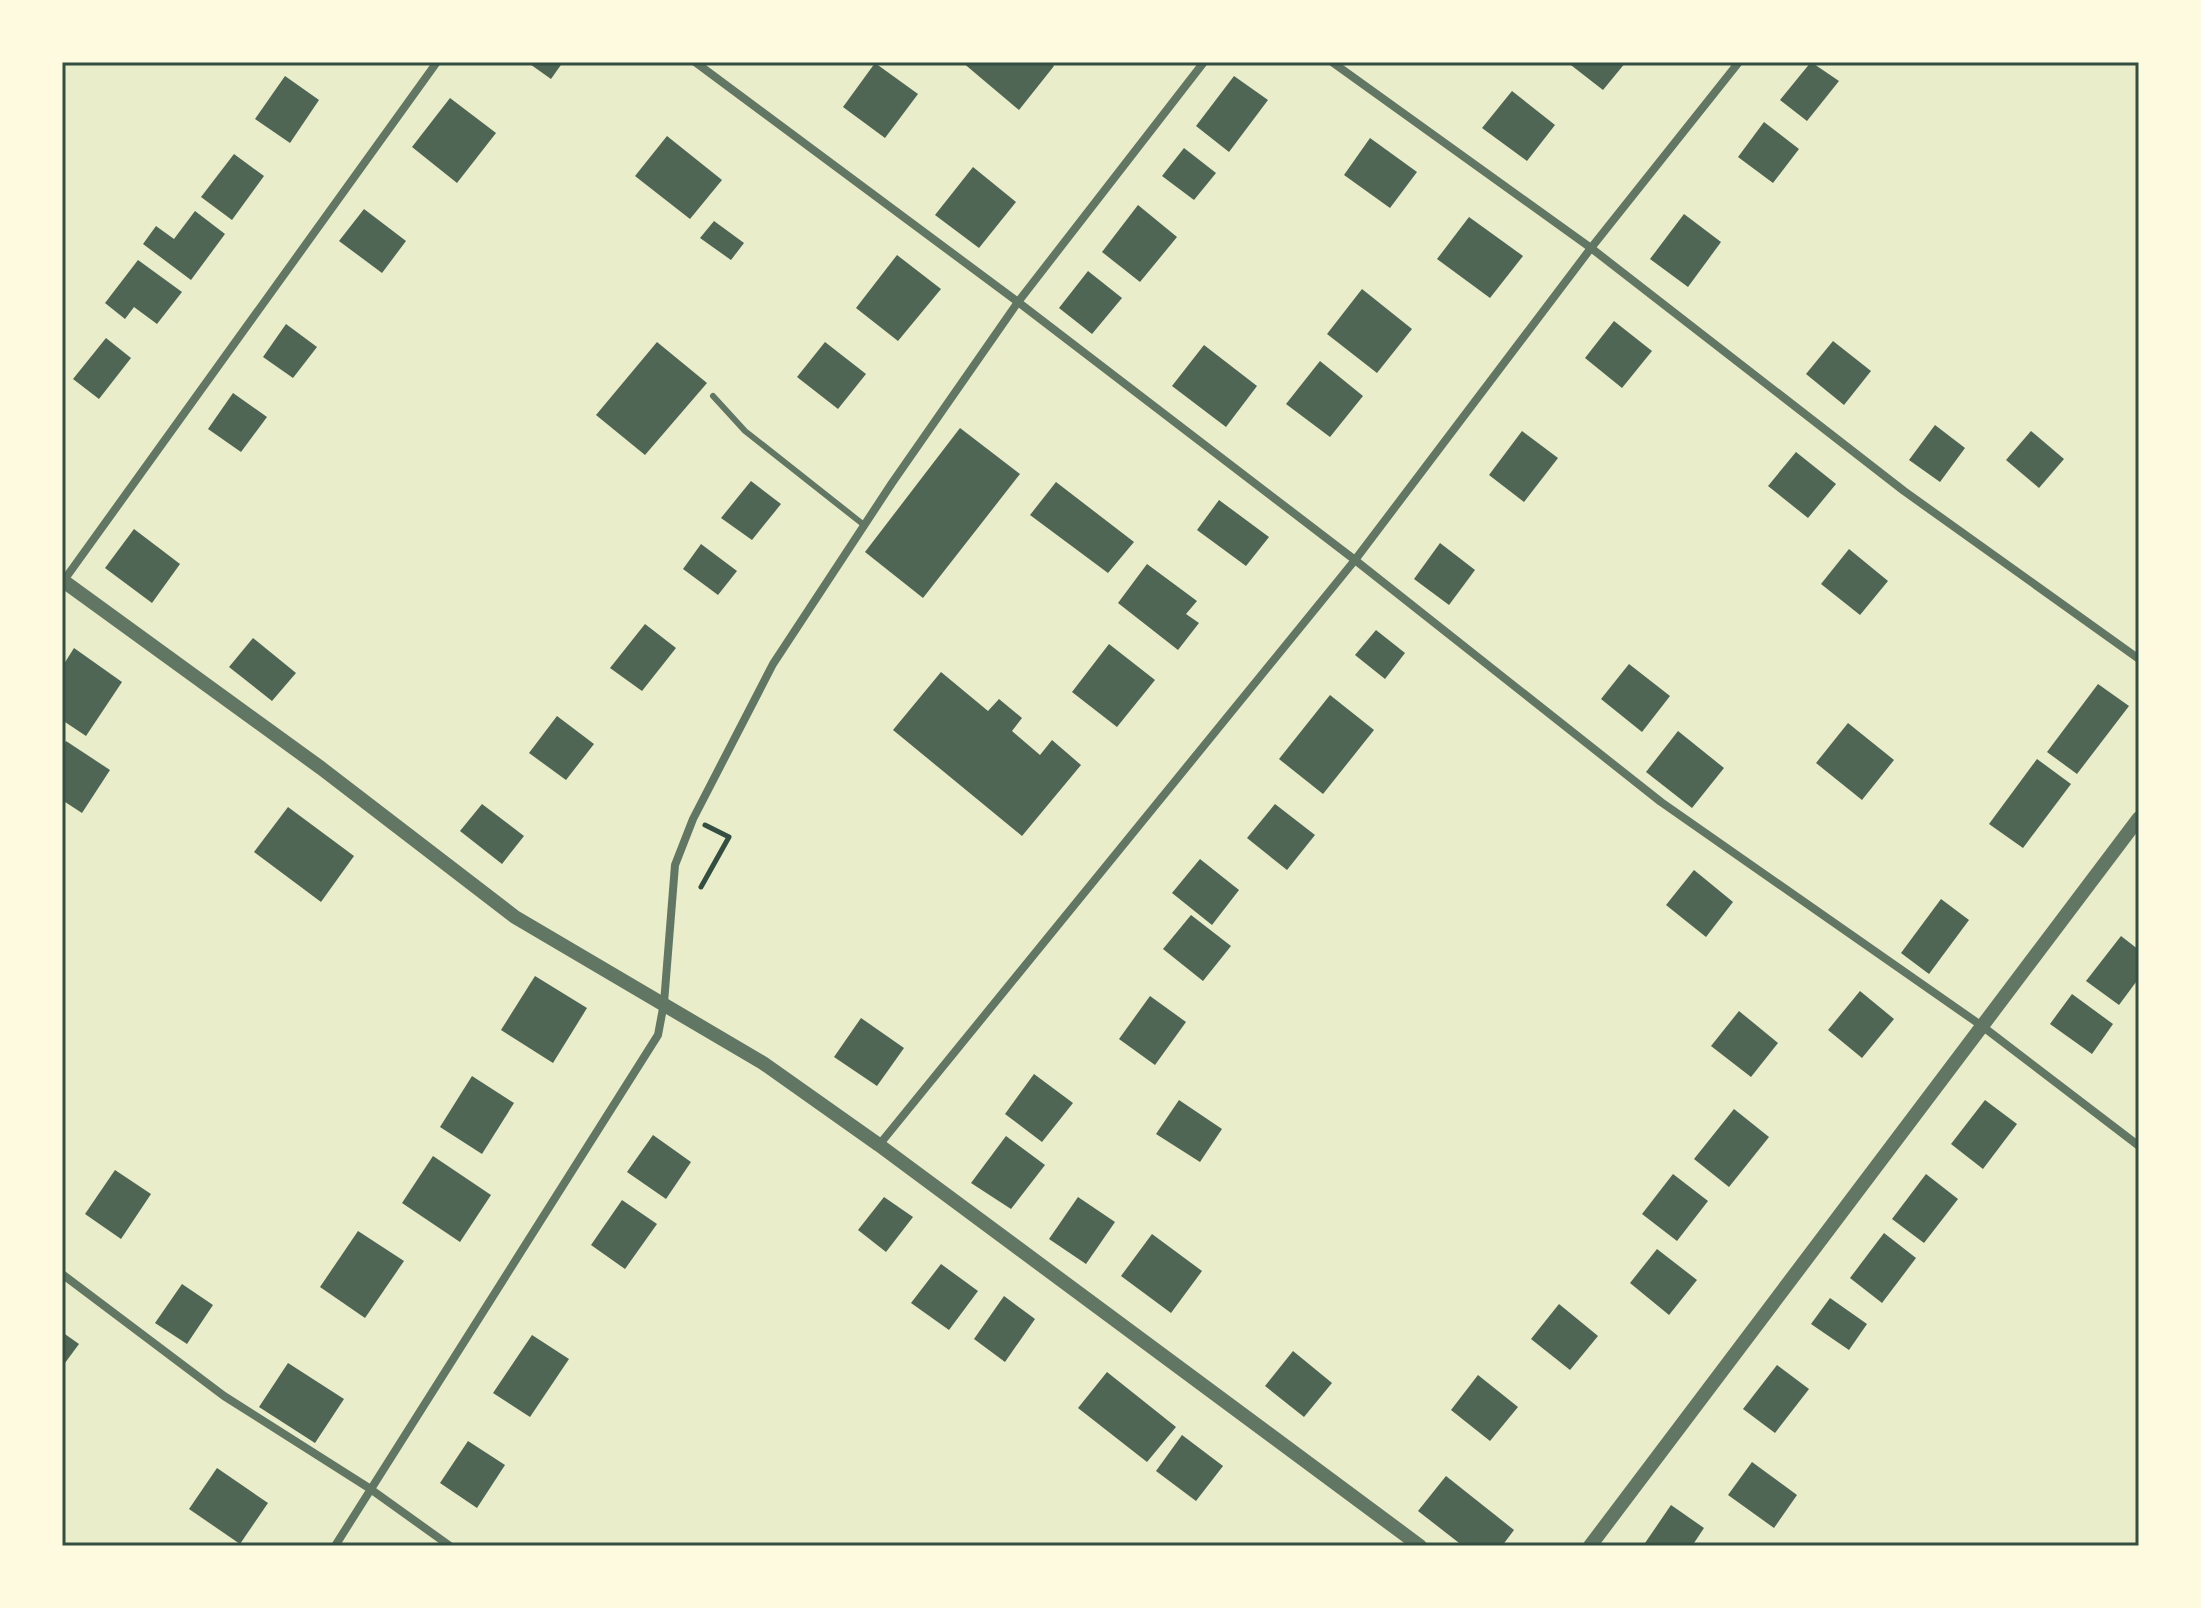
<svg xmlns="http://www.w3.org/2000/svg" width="2201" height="1608" font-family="'Libre Baskerville',serif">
  <rect width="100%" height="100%" fill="#e9edc9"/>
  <g fill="#4f6655">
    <path d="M 527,62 L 563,62 L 551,79 Z"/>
    <path d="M 962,62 L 1050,62 L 1054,66 L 1019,110 Z"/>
    <path d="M 1567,62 L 1626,62 L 1603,90 Z"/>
    <path d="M 1811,62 L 1839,81 L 1807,121 L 1780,100 Z"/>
    <path d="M 875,63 L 918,94 L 885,138 L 843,107 Z"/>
    <path d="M 285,76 L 319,100 L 290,143 L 255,119 Z"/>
    <path d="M 1234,76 L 1268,100 L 1229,152 L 1196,126 Z"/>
    <path d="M 1512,91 L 1555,125 L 1527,161 L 1482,128 Z"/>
    <path d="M 450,98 L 496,133 L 457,183 L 412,147 Z"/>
    <path d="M 1764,122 L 1799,149 L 1773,183 L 1738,157 Z"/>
    <path d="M 667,136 L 722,180 L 690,219 L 635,176 Z"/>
    <path d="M 1370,138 L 1417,172 L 1390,208 L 1344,175 Z"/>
    <path d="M 1184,148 L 1216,173 L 1194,200 L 1162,176 Z"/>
    <path d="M 234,154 L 264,176 L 232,220 L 201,197 Z"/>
    <path d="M 973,167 L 1016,202 L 979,248 L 935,215 Z"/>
    <path d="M 1138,205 L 1177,237 L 1140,282 L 1102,252 Z"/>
    <path d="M 364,209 L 406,241 L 382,273 L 339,241 Z"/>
    <path d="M 195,211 L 225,234 L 191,280 L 143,244 L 156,226 L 174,239 Z"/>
    <path d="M 1684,214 L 1721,242 L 1688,287 L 1650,259 Z"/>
    <path d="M 1469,217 L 1523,256 L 1490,298 L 1437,259 Z"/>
    <path d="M 714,221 L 744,243 L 731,260 L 700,238 Z"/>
    <path d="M 897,255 L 941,289 L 898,341 L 856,308 Z"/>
    <path d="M 138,260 L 182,292 L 157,324 L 134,307 L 125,319 L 105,303 Z"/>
    <path d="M 1088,271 L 1122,298 L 1092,334 L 1059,308 Z"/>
    <path d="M 1362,289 L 1412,329 L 1377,373 L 1327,334 Z"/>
    <path d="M 1614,321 L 1652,351 L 1622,388 L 1585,358 Z"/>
    <path d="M 286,324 L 317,347 L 293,378 L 263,357 Z"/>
    <path d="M 106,338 L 131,358 L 99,399 L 73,379 Z"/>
    <path d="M 1833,341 L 1871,371 L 1844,405 L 1806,374 Z"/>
    <path d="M 657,342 L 707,383 L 645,455 L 596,415 Z"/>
    <path d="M 825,342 L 866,374 L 838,409 L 797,377 Z"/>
    <path d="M 1204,345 L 1257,386 L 1226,427 L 1172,386 Z"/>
    <path d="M 1320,361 L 1363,396 L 1330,437 L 1286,404 Z"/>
    <path d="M 233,393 L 267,417 L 241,452 L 208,429 Z"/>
    <path d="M 1935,425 L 1965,448 L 1940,482 L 1909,460 Z"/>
    <path d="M 960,428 L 1020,474 L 923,598 L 865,552 Z"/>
    <path d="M 1522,431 L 1558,458 L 1524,502 L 1489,475 Z"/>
    <path d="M 2031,431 L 2064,459 L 2039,488 L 2006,460 Z"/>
    <path d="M 1796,452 L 1836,484 L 1808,518 L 1768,486 Z"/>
    <path d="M 751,481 L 781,504 L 752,540 L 721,518 Z"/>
    <path d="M 1056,482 L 1134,542 L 1108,573 L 1030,515 Z"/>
    <path d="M 1219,500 L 1269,537 L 1246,566 L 1197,530 Z"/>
    <path d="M 134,529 L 180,564 L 152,603 L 105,568 Z"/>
    <path d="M 1440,543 L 1475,570 L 1449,605 L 1414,579 Z"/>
    <path d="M 701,544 L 737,571 L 718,595 L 683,569 Z"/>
    <path d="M 1849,549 L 1888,581 L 1860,615 L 1821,584 Z"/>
    <path d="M 1147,564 L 1197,601 L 1186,614 L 1199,623 L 1178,650 L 1118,603 Z"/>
    <path d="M 645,624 L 676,648 L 642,691 L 610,668 Z"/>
    <path d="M 1376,630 L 1405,653 L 1385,679 L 1355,655 Z"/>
    <path d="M 253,638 L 296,673 L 272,701 L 229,667 Z"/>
    <path d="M 1109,644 L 1155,680 L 1117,727 L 1072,692 Z"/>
    <path d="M 74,648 L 122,682 L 86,736 L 62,720 L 62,667 Z"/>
    <path d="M 1629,664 L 1670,696 L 1642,732 L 1601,699 Z"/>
    <path d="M 941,672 L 988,711 L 999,699 L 1022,718 L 1012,731 L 1040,755 L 1052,740 L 1081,765 L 1022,836 L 893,730 Z"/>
    <path d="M 2098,684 L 2129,706 L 2077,774 L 2047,752 Z"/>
    <path d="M 1330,695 L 1374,730 L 1323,794 L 1279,759 Z"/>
    <path d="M 557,716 L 594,744 L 566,780 L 529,753 Z"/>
    <path d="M 1848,723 L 1894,760 L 1862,800 L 1816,763 Z"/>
    <path d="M 1678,731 L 1724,768 L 1692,808 L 1646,772 Z"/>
    <path d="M 66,741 L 110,770 L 82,813 L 62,800 L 62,748 Z"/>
    <path d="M 2037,759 L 2071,784 L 2023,848 L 1989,824 Z"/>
    <path d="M 482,804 L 524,836 L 502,864 L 460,831 Z"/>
    <path d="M 1275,804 L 1315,835 L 1287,870 L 1247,838 Z"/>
    <path d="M 288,807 L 354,856 L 321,902 L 254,852 Z"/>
    <path d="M 1200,859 L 1239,890 L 1212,925 L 1172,893 Z"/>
    <path d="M 1694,870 L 1733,902 L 1706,937 L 1666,905 Z"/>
    <path d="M 1941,899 L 1969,920 L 1929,974 L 1901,953 Z"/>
    <path d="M 1191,915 L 1231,946 L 1203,981 L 1163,949 Z"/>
    <path d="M 2121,936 L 2139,950 L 2139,978 L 2119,1005 L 2086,981 Z"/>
    <path d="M 535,976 L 587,1008 L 553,1063 L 501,1030 Z"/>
    <path d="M 1860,991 L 1894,1019 L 1862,1058 L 1828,1030 Z"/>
    <path d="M 2072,994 L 2113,1024 L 2092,1054 L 2050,1024 Z"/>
    <path d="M 1150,996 L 1186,1022 L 1155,1065 L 1119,1039 Z"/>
    <path d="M 1739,1011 L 1778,1043 L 1751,1077 L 1711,1046 Z"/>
    <path d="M 861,1018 L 904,1048 L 877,1086 L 834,1057 Z"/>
    <path d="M 1034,1074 L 1073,1103 L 1042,1142 L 1005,1114 Z"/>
    <path d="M 472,1076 L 514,1103 L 482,1154 L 440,1127 Z"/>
    <path d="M 1179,1100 L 1222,1129 L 1200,1162 L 1156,1134 Z"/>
    <path d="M 1985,1100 L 2017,1124 L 1983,1169 L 1951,1144 Z"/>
    <path d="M 1734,1109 L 1769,1137 L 1729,1187 L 1694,1159 Z"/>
    <path d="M 653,1135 L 691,1162 L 666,1199 L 627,1172 Z"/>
    <path d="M 1006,1136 L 1045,1165 L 1011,1209 L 971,1183 Z"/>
    <path d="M 433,1156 L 491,1195 L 460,1242 L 402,1203 Z"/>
    <path d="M 115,1170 L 151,1194 L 121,1239 L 85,1214 Z"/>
    <path d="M 1673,1174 L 1708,1201 L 1677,1241 L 1642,1214 Z"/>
    <path d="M 1926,1174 L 1958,1199 L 1924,1243 L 1892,1219 Z"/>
    <path d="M 884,1197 L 913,1217 L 886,1252 L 858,1230 Z"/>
    <path d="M 1078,1197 L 1115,1222 L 1086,1264 L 1049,1239 Z"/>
    <path d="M 622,1200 L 657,1224 L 625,1269 L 591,1245 Z"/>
    <path d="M 358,1231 L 404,1261 L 365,1318 L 320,1287 Z"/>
    <path d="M 1884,1233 L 1916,1258 L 1882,1303 L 1850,1278 Z"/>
    <path d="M 1152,1234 L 1202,1271 L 1171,1313 L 1121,1276 Z"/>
    <path d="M 1657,1249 L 1697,1280 L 1669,1315 L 1630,1283 Z"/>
    <path d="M 941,1264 L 978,1291 L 949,1330 L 911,1303 Z"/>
    <path d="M 182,1284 L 213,1305 L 187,1344 L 155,1323 Z"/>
    <path d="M 1004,1296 L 1035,1319 L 1005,1362 L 974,1339 Z"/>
    <path d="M 1830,1298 L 1867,1324 L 1849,1350 L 1811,1324 Z"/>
    <path d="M 1559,1304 L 1598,1336 L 1570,1370 L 1531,1339 Z"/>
    <path d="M 62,1332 L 79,1344 L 62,1367 Z"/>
    <path d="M 532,1335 L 569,1359 L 530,1417 L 493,1393 Z"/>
    <path d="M 1293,1351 L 1332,1383 L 1304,1417 L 1265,1386 Z"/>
    <path d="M 288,1363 L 344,1399 L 315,1443 L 259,1407 Z"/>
    <path d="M 1777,1365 L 1809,1389 L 1775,1433 L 1743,1409 Z"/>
    <path d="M 1107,1372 L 1176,1427 L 1147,1462 L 1078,1408 Z"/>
    <path d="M 1478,1375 L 1518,1407 L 1490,1441 L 1451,1410 Z"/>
    <path d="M 1182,1435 L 1223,1466 L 1196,1501 L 1156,1471 Z"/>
    <path d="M 468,1441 L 505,1465 L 477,1508 L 440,1483 Z"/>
    <path d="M 1752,1462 L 1797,1495 L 1774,1528 L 1728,1495 Z"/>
    <path d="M 217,1468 L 268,1503 L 240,1544 L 189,1509 Z"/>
    <path d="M 1446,1476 L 1514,1530 L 1502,1546 L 1463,1546 L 1418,1511 Z"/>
    <path d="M 1671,1505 L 1704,1528 L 1692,1546 L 1643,1546 Z"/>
  </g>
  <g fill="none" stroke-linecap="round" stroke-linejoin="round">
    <path stroke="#344e41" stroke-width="5" d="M 701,887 L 729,837 L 705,825"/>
    <path stroke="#617663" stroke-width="6" d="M 713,396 L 745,431 L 864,525"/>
    <g stroke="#617663" stroke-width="8">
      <path d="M 695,62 L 1018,302 L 1355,560 L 1661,802 L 1982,1026 L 2139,1146"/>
      <path d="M 1332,62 L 1591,248 L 1904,491 L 2139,659"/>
      <path d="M 62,583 L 437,62"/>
      <path d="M 879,1145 L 1355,560 L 1591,248 L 1739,62"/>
      <path d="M 62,1274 L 224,1396 L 369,1488 L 450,1546"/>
      <path d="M 335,1546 L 658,1035 L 664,1003 L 675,865 L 693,819 L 773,664 L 892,483 L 1018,302 L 1204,62"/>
    </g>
    <g stroke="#617663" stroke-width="14">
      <path d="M 62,580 L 321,768 L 515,917 L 763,1063 L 879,1145 L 1420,1546"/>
      <path d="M 1590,1546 L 2139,818"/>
    </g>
  </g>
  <rect width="2201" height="1608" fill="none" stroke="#fefae0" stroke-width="128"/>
  <rect x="64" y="64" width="2073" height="1480" fill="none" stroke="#344e41" stroke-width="3"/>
</svg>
